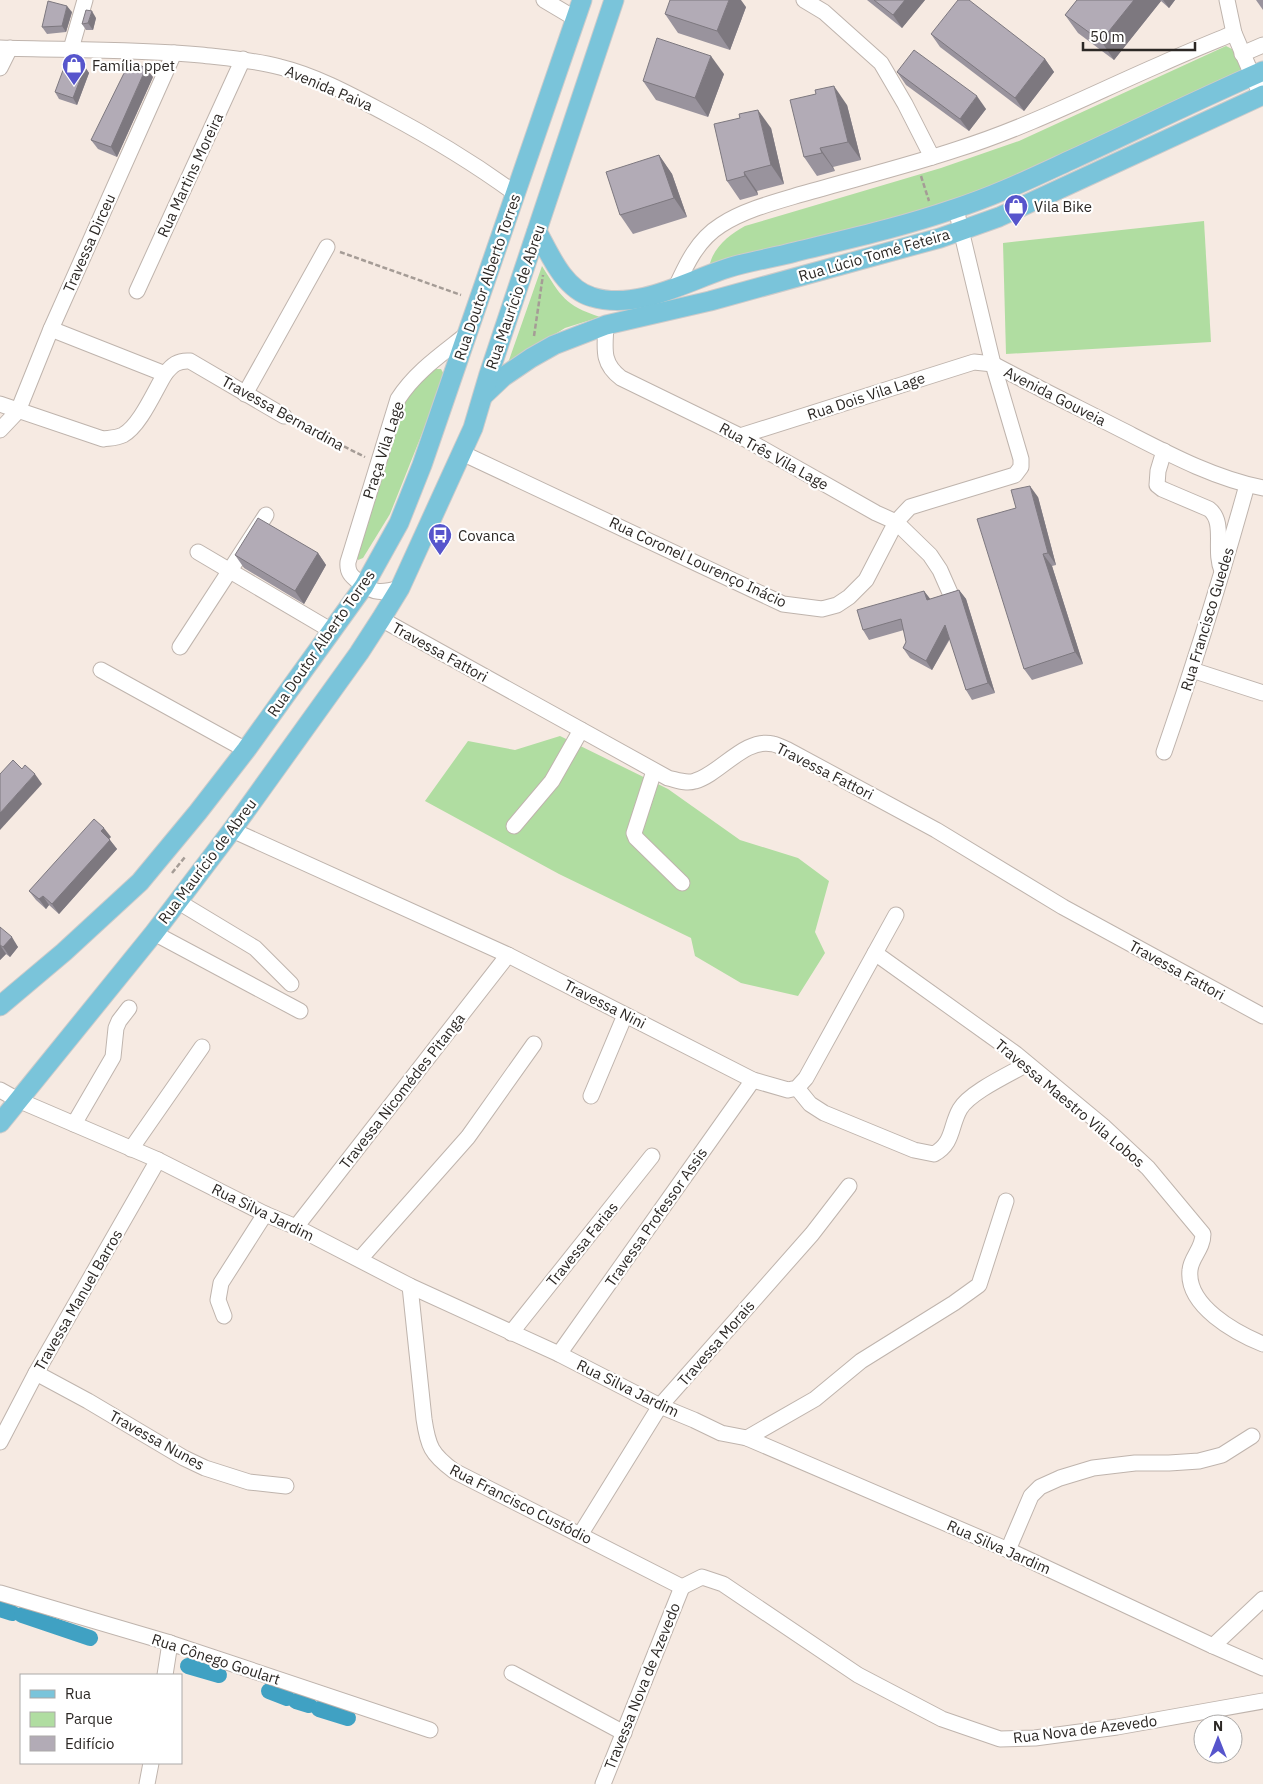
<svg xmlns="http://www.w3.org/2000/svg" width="1263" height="1784" font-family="'IBM Plex Sans',sans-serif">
  <rect width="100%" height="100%" fill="#f6eae2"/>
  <g fill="#b0dda1">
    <path d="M 1226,46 L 1232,49 L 1243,69 L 1242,74 L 1027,173 L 950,203 L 709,268 C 712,248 729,235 745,226 L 941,168 L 1019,141 Z"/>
    <path d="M 1204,221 L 1211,342 L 1006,354 L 1003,243 Z"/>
    <path d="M 542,266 C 561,296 564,305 600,317 L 565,328 L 508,363 Z"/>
    <path d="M 435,369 L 441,369 L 445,376 L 390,514 L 363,558 L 358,560 L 357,554 L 405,401 L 412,391 Z"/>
    <path d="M 560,736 L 668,789 L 740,840 L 798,858 L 829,881 L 815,932 L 825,953 L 798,996 L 741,983 L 695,956 L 691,938 L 559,874 L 425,801 L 468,741 L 515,750 Z"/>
  </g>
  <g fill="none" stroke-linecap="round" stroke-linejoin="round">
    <g stroke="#40a1c3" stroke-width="16">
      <path d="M 0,1609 L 12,1613"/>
      <path d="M 22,1615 L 90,1638"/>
      <path d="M 188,1666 L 219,1675"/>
      <path d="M 269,1691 L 287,1698"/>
      <path d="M 296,1701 L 309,1705"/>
      <path d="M 319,1709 L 348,1718"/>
    </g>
    <g stroke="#bfb4ad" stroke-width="17">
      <g id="minor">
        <path d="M 544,0 L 576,19"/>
        <path d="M 804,0 L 824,12 L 881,63 L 905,104 L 932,157"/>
        <path d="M 1227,0 L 1234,33 L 1261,96"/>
        <path d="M 0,48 C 67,50 134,49 201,55 C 227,58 254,60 280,67 C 317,76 353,96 387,114 C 432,138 475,164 516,194"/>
        <path d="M 71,49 L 85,0"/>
        <path d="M 1242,54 L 1263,45"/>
        <path d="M 0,68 L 10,48"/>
        <path d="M 675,289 C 686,265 697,240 721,225 C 744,210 775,202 802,194 C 854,179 907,166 958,149 C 1028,127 1094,93 1161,64 C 1185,53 1210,43 1234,33"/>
        <path d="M 137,291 L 243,59"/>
        <path d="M 606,325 C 605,348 601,363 621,378 L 740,436 L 876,513 L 896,522 L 930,555 L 940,570 L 951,595"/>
        <path d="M 51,329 L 165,374"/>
        <path d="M 245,394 L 327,247"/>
        <path d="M 0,404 L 103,439 C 110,438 117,438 123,435 C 140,426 155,390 165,374 C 172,365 178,360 190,361 L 284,416"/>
        <path d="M 0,430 L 18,411 L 51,329 L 174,53"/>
        <path d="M 740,436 L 974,362 L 993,364 C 1036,387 1079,408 1122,430 C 1167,453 1213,478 1263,488"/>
        <path d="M 1164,451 L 1158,471 L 1157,485 L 1162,489 L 1209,509 C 1226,522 1213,550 1222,571"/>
        <path d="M 462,453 L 783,604 L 822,609 L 837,605 L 849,597 L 866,580 L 896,522 L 910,507 L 1015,475 L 1021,467 L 1021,459 L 993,364 L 956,209"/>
        <path d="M 198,552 L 332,631"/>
        <path d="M 400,588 C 382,593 374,594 359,582 C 351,576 347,572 348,562 L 398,399 C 415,372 442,354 467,334"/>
        <path d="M 381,619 L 668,778 C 677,780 686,784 695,781 C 720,774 745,737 773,744 C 778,745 783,748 788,750 L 936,830 L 1063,907 L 1263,1016"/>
        <path d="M 180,647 L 266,515"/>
        <path d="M 101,670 L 246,750"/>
        <path d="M 1192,670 L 1263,693"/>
        <path d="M 1164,752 C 1195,663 1222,575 1247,485"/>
        <path d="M 654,771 L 634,833 L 636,838 L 682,883"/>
        <path d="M 514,826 L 552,781 L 581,730"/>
        <path d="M 232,830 L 508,955 L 753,1080 L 788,1090 L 797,1088 L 806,1078 L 896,915"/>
        <path d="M 177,901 L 255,948 L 291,984"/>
        <path d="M 154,933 L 300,1011"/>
        <path d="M 875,953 L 1016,1054 L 1103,1126 L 1148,1168 L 1203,1234 C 1203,1249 1191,1257 1190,1270 C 1186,1306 1236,1333 1263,1344"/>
        <path d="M 797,1088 L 810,1104 L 824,1113 L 914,1150 L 934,1154 C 954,1143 950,1126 960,1109 C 970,1092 1010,1074 1027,1064"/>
        <path d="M 0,1090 L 18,1100 L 158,1160 L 265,1214 L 296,1227 L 410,1286 L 559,1354 L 660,1406 L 694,1420 L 721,1433 L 747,1438 L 1008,1550 L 1213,1646 L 1263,1668"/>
        <path d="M 591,1096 L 625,1015"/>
        <path d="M 74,1124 L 113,1057 L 116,1028 L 119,1021 L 129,1008"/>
        <path d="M 131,1149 L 202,1047"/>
        <path d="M 296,1227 L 508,955"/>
        <path d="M 360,1259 L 468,1137 L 534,1044"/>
        <path d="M 410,1286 L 424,1419 C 428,1446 431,1454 454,1471 L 682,1587"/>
        <path d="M 224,1316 L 218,1300 L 221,1283 L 265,1214"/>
        <path d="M 511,1333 L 652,1156"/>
        <path d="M 559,1354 L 753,1080"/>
        <path d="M 36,1373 L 88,1401 L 184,1458 L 205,1468 L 249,1482 L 286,1486"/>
        <path d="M 747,1438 L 815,1399 L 861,1361 L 954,1303 L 979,1285 L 1006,1201"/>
        <path d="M 0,1442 L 36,1373 L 158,1160"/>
        <path d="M 580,1535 L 660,1406 L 812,1234 L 849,1186"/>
        <path d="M 1008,1550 L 1031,1496 L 1040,1487 L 1060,1478 L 1093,1468 L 1135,1463 L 1169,1463 L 1199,1461 L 1222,1455 L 1252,1436"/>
        <path d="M 682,1587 L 702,1577 L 723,1584 L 858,1675 L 942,1719 L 1000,1739 L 1035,1738 L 1117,1727 L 1263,1701"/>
        <path d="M 0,1593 L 170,1643 L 430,1730"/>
        <path d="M 1213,1646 L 1263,1599"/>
        <path d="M 512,1673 L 624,1733"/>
        <path d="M 165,1675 L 170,1643"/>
        <path d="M 147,1784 L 151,1763"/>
        <path d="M 603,1784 L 682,1587"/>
      </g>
    </g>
    <g stroke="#cccbcb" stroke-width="21">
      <g id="major">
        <path d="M 537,231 C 550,255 564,289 592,297 C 637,311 687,281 728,268 C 750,261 773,258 795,252 C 848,239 902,227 954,209 C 995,196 1034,177 1073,159 C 1136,130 1199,99 1263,71"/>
        <path d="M 484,395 L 503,377 L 531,358 L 554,345 L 606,325 L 710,301 L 940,238 L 999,217 L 1263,95"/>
        <path d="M 0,1006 L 64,952 L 140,882 L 198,812 L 246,750 L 364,586 L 399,523 L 422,465 L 582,0"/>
        <path d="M 0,1123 L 154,933 L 232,830 L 359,653 L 381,619 L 400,588 L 473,428 L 489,374 L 614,0"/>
      </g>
    </g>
    <g stroke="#a59c96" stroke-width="2.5" stroke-dasharray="5 2.5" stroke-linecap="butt">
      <path d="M 921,176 L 929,201"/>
      <path d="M 340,252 L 461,295"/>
      <path d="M 534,336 L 543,275"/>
      <path d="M 297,423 L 365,457"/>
      <path d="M 172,873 L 185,857"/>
    </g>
    <use href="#minor" stroke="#fff" stroke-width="15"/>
    <use href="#major" stroke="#7ac4da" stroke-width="19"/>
  </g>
  <g fill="#99939d">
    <path d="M 867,0 L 925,0 L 902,28 Z"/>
    <path d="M 1077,0 L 1175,0 L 1169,8 L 1161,1 L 1114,60 L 1078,33 L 1065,15 Z"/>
    <path d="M 1256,0 L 1263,0 L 1263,10 Z"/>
    <path d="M 746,7 L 730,50 L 678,33 L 665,14 Z"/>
    <path d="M 72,12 L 66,32 L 47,34 L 42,27 Z"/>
    <path d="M 96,18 L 93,30 L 86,30 L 82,24 Z"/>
    <path d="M 931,34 L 1045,59 L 1054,72 L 1024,111 L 940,47 Z"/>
    <path d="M 85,67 L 89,73 L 77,105 L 59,99 L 55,92 Z"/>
    <path d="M 897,72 L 986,109 L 969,131 L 906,85 Z"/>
    <path d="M 724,74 L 708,117 L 656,100 L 643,81 Z"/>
    <path d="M 153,77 L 117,157 L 98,149 L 91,140 Z"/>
    <path d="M 847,105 L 861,160 L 833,167 L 835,171 L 817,176 L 804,157 Z"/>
    <path d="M 771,128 L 784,184 L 757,191 L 758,195 L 740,200 L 727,181 Z"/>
    <path d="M 659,155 L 672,174 L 687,217 L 633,234 L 620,215 Z"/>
    <path d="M 1038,497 L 1056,565 L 1052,566 L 1083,664 L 1032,680 L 1024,669 L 1016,508 Z"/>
    <path d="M 318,553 L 326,565 L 304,604 L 244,568 L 235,555 Z"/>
    <path d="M 959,590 L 966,599 L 995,693 L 972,700 L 966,690 L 950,639 L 932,670 L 910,658 L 903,648 L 906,642 L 904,630 L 869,640 L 863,630 L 924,591 L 930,599 Z"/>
    <path d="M 111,837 L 109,839 L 117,849 L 59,914 L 49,905 L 46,909 L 36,900 L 29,891 Z"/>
    <path d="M 0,927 L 18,947 L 10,957 L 6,954 L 0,960 Z"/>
  </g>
  <g fill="#7d787f">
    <path d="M 729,0 L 741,0 L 746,7 L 730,50 L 717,31 Z"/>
    <path d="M 905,0 L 925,0 L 902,28 L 893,15 Z"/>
    <path d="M 1134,0 L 1160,0 L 1161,1 L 1114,60 L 1101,41 Z"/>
    <path d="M 1163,0 L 1175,0 L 1169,8 Z"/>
    <path d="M 67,6 L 72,12 L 66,32 L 62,26 Z"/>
    <path d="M 92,11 L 96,18 L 93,30 L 88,23 Z"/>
    <path d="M 711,56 L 724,74 L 708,117 L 695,98 Z"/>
    <path d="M 1045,59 L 1054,72 L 1024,111 L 1015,98 Z"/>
    <path d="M 85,67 L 89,73 L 77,105 L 73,98 Z"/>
    <path d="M 146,68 L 153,77 L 117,157 L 111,147 Z"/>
    <path d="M 834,86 L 847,105 L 861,160 L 848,142 Z"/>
    <path d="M 977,96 L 986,109 L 969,131 L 960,119 Z"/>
    <path d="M 758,110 L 771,128 L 784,184 L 771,165 Z"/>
    <path d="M 820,148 L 833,167 L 835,171 L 822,153 Z"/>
    <path d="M 659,155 L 672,174 L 687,217 L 674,198 Z"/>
    <path d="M 744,172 L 757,191 L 758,195 L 745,176 Z"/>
    <path d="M 1030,486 L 1038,497 L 1056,565 L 1048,553 Z"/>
    <path d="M 318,553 L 326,565 L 304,604 L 295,591 Z"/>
    <path d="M 1043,554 L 1052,566 L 1083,664 L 1075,652 Z"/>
    <path d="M 959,590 L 966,599 L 995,693 L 988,683 Z"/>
    <path d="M 924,591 L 931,600 L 927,600 Z"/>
    <path d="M 945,625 L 952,634 L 932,670 L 926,661 Z"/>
    <path d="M 35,774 L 42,784 L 0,830 L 0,813 Z"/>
    <path d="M 104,828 L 111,837 L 107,841 L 101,831 Z"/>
    <path d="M 110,840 L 117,849 L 59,914 L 52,904 Z"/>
    <path d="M 43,896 L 49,905 L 46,909 L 39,899 Z"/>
    <path d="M 12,937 L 18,947 L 10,957 L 3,947 Z"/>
    <path d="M 0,945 L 6,954 L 0,960 Z"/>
  </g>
  <g fill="#b2abb6" stroke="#7d787f">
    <path d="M 670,0 L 729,0 L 717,31 L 665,14 Z"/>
    <path d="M 874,0 L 905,0 L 893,15 Z"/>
    <path d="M 958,0 L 969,0 L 1045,59 L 1015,98 L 931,34 Z"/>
    <path d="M 1077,0 L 1134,0 L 1101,41 L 1065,15 Z"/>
    <path d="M 48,1 L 67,6 L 62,26 L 42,27 Z"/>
    <path d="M 86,10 L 92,11 L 88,23 L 82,24 Z"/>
    <path d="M 657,38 L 711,56 L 695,98 L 643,81 Z"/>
    <path d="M 914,50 L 977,96 L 960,119 L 897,72 Z"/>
    <path d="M 130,61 L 146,68 L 111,147 L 91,140 Z"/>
    <path d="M 66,62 L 85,67 L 73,98 L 55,92 Z"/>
    <path d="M 834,86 L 848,142 L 820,148 L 822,153 L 804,157 L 790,100 L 816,94 L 815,90 Z"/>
    <path d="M 758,110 L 771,165 L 744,172 L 745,176 L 727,181 L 714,124 L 740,118 L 739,114 Z"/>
    <path d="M 659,155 L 674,198 L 620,215 L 606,172 Z"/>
    <path d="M 1030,486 L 1048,553 L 1043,554 L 1075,652 L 1024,669 L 977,519 L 1016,508 L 1011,490 Z"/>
    <path d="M 258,518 L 318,553 L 295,591 L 235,555 Z"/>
    <path d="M 959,590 L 988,683 L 966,690 L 945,625 L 926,661 L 903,648 L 906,642 L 901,619 L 863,630 L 857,610 L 924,591 L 927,600 Z"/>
    <path d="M 13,760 L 22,769 L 25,765 L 35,774 L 0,813 L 0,774 Z"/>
    <path d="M 94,819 L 104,828 L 101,831 L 110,840 L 52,904 L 43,896 L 39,899 L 29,891 Z"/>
    <path d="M 0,927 L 12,937 L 3,947 L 0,945 Z"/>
  </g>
  <defs>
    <g id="shop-pin" transform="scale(1.25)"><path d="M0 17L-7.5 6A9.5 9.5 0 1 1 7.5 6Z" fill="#5755cc" stroke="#fff"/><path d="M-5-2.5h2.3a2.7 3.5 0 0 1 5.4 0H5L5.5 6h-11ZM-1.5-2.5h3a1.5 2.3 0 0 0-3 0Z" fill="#fff"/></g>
    <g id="bus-pin" transform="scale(1.25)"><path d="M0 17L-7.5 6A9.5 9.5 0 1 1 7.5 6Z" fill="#5755cc" stroke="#fff"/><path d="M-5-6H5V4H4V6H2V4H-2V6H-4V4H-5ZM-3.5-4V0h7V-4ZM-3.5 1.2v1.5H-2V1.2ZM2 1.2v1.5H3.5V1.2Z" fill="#fff"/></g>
  </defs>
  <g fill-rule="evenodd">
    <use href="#shop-pin" x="74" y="65"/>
    <use href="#shop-pin" x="1016" y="206"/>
    <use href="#bus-pin" x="440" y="535"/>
  </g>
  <g text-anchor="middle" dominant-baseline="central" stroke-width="4.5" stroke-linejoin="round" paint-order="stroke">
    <g font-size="15" fill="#2c2825" stroke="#fff" text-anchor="start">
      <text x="92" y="65">Família ppet</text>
      <text x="1034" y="206">Vila Bike</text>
      <text x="458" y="535">Covanca</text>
    </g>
    <g font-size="15" fill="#2c2825" stroke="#fff">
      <text transform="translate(329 88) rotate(23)">Avenida Paiva</text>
      <text transform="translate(190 175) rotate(-65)">Rua Martins Moreira</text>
      <text transform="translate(89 243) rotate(-66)">Travessa Dirceu</text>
      <text transform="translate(874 255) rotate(-16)">Rua Lúcio Tomé Feteira</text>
      <text transform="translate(487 277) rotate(-71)">Rua Doutor Alberto Torres</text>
      <text transform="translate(515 297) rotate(-71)">Rua Maurício de Abreu</text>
      <text transform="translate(866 396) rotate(-18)">Rua Dois Vila Lage</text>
      <text transform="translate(1055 396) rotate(27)">Avenida Gouveia</text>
      <text transform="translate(283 413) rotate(29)">Travessa Bernardina</text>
      <text transform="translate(383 450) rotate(-72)">Praça Vila Lage</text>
      <text transform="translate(774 456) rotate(29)">Rua Três Vila Lage</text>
      <text transform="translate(698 562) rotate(25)">Rua Coronel Lourenço Inácio</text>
      <text transform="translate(1207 619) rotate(-73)">Rua Francisco Guedes</text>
      <text transform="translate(321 643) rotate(-55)">Rua Doutor Alberto Torres</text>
      <text transform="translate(440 652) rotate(29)">Travessa Fattori</text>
      <text transform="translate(825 771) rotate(27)">Travessa Fattori</text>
      <text transform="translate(207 861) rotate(-53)">Rua Maurício de Abreu</text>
      <text transform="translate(1177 970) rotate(29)">Travessa Fattori</text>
      <text transform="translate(605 1004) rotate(27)">Travessa Nini</text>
      <text transform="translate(402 1091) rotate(-52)">Travessa Nicomédes Pitanga</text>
      <text transform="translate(1070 1103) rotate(40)">Travessa Maestro Vila Lobos</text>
      <text transform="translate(263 1212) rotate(26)">Rua Silva Jardim</text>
      <text transform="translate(656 1217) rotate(-55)">Travessa Professor Assis</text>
      <text transform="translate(582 1244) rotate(-51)">Travessa Farias</text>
      <text transform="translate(78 1300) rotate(-60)">Travessa Manuel Barros</text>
      <text transform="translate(716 1343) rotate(-49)">Travessa Morais</text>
      <text transform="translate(628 1388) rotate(26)">Rua Silva Jardim</text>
      <text transform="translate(157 1440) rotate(29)">Travessa Nunes</text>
      <text transform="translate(521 1504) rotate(27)">Rua Francisco Custódio</text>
      <text transform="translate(999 1547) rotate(24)">Rua Silva Jardim</text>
      <text transform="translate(216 1659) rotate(18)">Rua Cônego Goulart</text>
      <text transform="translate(642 1686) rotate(-68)">Travessa Nova de Azevedo</text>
      <text transform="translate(1085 1729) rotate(-7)">Rua Nova de Azevedo</text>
    </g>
  </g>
  <rect x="20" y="1674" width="162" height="90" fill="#ffffff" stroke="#aba9a8"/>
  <rect x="30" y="1690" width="25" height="8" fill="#7ac4da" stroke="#aba9a8"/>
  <text x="65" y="1699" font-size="15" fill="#2c2825">Rua</text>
  <rect x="30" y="1712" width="25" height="15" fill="#b0dda1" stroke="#aba9a8"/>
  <text x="65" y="1724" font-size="15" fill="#2c2825">Parque</text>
  <rect x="30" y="1736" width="25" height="15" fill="#b2abb6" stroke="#aba9a8"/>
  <text x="65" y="1749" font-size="15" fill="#2c2825">Edifício</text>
  <g transform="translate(1218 1739)"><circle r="24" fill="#ffffff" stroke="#aba9a8"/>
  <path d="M0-4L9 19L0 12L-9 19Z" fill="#5755cc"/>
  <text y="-8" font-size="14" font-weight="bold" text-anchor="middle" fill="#2c2825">N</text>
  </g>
  <path d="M1083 42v8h112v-8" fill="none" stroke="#2c2825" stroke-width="2.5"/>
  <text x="1090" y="42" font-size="15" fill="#2c2825" stroke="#ffffff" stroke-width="4" paint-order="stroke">50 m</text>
</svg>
